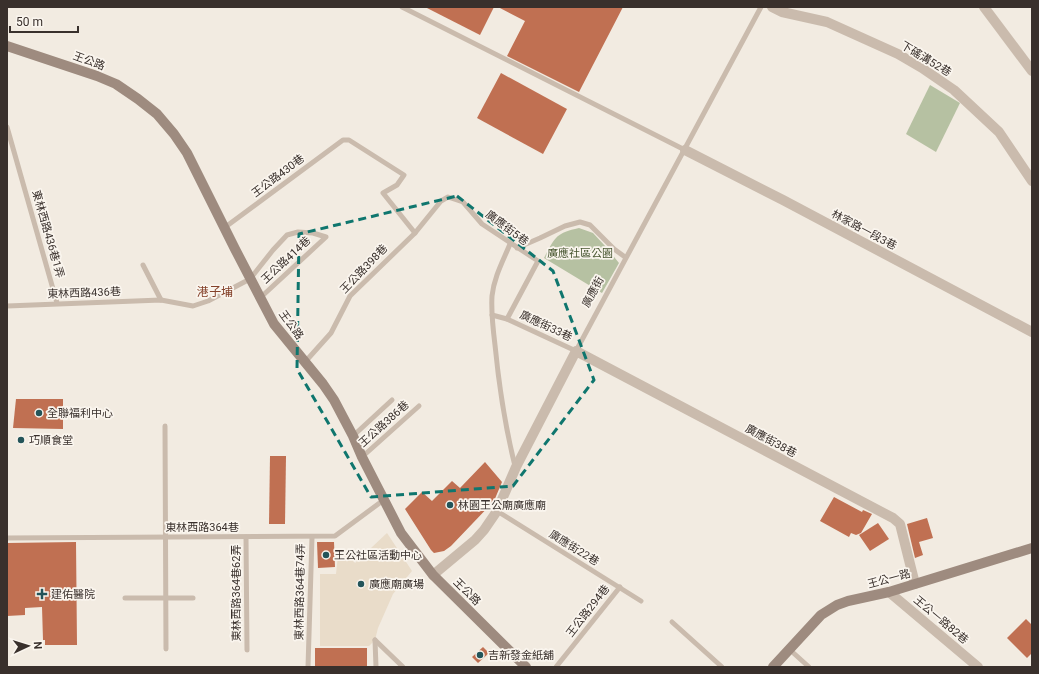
<svg xmlns="http://www.w3.org/2000/svg" width="1039" height="674" font-family="Roboto,'Noto Sans TC',sans-serif">
  <rect width="100%" height="100%" fill="#f2ebe1"/>
  <g fill="#b6c1a2">
    <path d="M930 85 960 103 936 152 906 134Z"/>
    <path d="M579 228 593 233 606 247 619 263 602 293 544 258C555 237 556 233 579 228Z"/>
  </g>
  <path fill="#e9dcc9" d="M387 533 412 571 393 594 378 628 375 640 369 646H320V574H336L338 555 346 551 355 563Z"/>
  <g fill="#c07052">
    <path d="M425 7H494L480 35Z"/>
    <path d="M498 7H623L579 92 507 56 525 21Z"/>
    <path d="M501 73 567 109 543 154 477 118Z"/>
    <path d="M16 399H63V429L13 428Z"/>
    <path d="M270 456H286L285 524H269Z"/>
    <path d="M485 462 502 482 494 501 451 546 444 551 434 553 431 550 405 509 422 492 432 501 452 481 460 488Z"/>
    <path d="M834 497 862 512 863 510 872 514 861 533 856 535 851 533 849 537 820 521Z"/>
    <path d="M927 518 933 538 919 542 923 555 915 558 907 524Z"/>
    <path d="M878 523 889 539 870 551 859 535Z"/>
    <path d="M76 542 77 645H45V640H43L42 607 25 608V615L7 616V543Z"/>
    <path d="M317 542H334L335 567 318 568Z"/>
    <path d="M1026 619 1032 625V653L1027 658 1007 638Z"/>
    <path d="M483 647 489 653 478 663 472 657Z"/>
    <rect x="315" y="648" width="52" height="19"/>
  </g>
  <g fill="none" stroke-linecap="round" stroke-linejoin="round">
    <g stroke="#cabbad" stroke-width="5">
      <path d="M402 7 685 150"/>
      <path d="M7 127 57 303"/>
      <path d="M224 228 343 140H349L404 175 397 185 383 193 415 233"/>
      <path d="M510 244C503 261 494 277 492 296 491 312 493 329 495 345 499 386 505 426 515 466"/>
      <path d="M517 248 540 238 565 226 580 222 590 225 614 249 625 257"/>
      <path d="M143 265 161 300"/>
      <path d="M7 306 161 300 193 306 208 301 250 279 273 250 287 235 298 232 313 233 326 237 260 298"/>
      <path d="M492 315 507 319 576 351 761 7"/>
      <path d="M305 362 331 333 350 296 415 233 441 201 448 197 463 202 482 224 538 261 507 319"/>
      <path d="M165 426 166 649"/>
      <path d="M353 436 392 400"/>
      <path d="M362 457 419 406"/>
      <path d="M497 511 641 601"/>
      <path d="M246 537 247 650"/>
      <path d="M7 538 335 536 385 499"/>
      <path d="M125 598H193"/>
      <path d="M672 622 722 667"/>
      <path d="M375 640 403 667"/>
      <path d="M375 640 376 667"/>
      <path d="M789 649 809 667"/>
      <path d="M308 667 312 537"/>
      <path d="M556 667 620 587"/>
    </g>
    <g stroke="#cabbad" stroke-width="10">
      <path d="M772 7 782 12 827 22 898 54 922 68 954 90 999 132 1032 181"/>
      <path d="M984 7 1032 71"/>
      <path d="M685 150 783 200 1032 332"/>
      <path d="M433 575 475 540 484 530 497 511 516 467 576 351 893 518 900 524 915 584"/>
      <path d="M889 592 978 667"/>
    </g>
    <g stroke="#9e8b7f" stroke-width="10">
      <path d="M7 46 97 76 116 84 138 99 157 114 174 134 187 153 235 249 274 324 323 384 334 400 353 436 362 457 401 533 433 575 526 667"/>
      <path d="M773 667 821 615 837 605 848 601 889 592 1032 548"/>
    </g>
  </g>
  <path fill="none" stroke="#0f766e" stroke-width="3" stroke-dasharray="8 5" stroke-linejoin="round" d="M457 196 553 271 594 380 513 486 371 497 297 369 299 234Z"/>
  <g fill="#235459" stroke="#faf5ee" stroke-width="1.5">
    <circle cx="39" cy="413" r="4"/>
    <circle cx="21" cy="440" r="4"/>
    <circle cx="450" cy="505" r="4"/>
    <circle cx="326" cy="555" r="4"/>
    <circle cx="361" cy="584" r="4"/>
    <path d="M40 588h4v4h4v4h-4v4h-4v-4h-4v-4h4z"/>
    <circle cx="480" cy="655" r="4"/>
  </g>
  <g text-anchor="middle" dominant-baseline="central" stroke-width="3.5" stroke-linejoin="round" paint-order="stroke">
    <g font-size="11" fill="#39302c" stroke="#faf5ee">
      <text transform="translate(926 59) rotate(31)">下磘溝52巷</text>
      <text transform="translate(89 61) rotate(20)">王公路</text>
      <text transform="translate(278 176) rotate(-37)">王公路430巷</text>
      <text transform="translate(507 228) rotate(37)">廣應街5巷</text>
      <text transform="translate(864 230) rotate(28)">林家路一段3巷</text>
      <text transform="translate(48 234) rotate(74)">東林西路436巷1弄</text>
      <text transform="translate(286 260) rotate(-43)">王公路414巷</text>
      <text transform="translate(364 269) rotate(-46)">王公路398巷</text>
      <text transform="translate(593 292) rotate(-62)">廣應街</text>
      <text transform="translate(84 293) rotate(-2)">東林西路436巷</text>
      <text transform="translate(291 325) rotate(54)">王公路</text>
      <text transform="translate(546 326) rotate(25)">廣應街33巷</text>
      <text transform="translate(384 424) rotate(-42)">王公路386巷</text>
      <text transform="translate(771 441) rotate(28)">廣應街38巷</text>
      <text x="202" y="527">東林西路364巷</text>
      <text transform="translate(574 548) rotate(32)">廣應街22巷</text>
      <text transform="translate(889 579) rotate(-15)">王公一路</text>
      <text transform="translate(300 592) rotate(-89)">東林西路364巷74弄</text>
      <text transform="translate(467 592) rotate(45)">王公路</text>
      <text transform="translate(236 593) rotate(-90)">東林西路364巷62弄</text>
      <text transform="translate(588 611) rotate(-52)">王公路294巷</text>
      <text transform="translate(941 620) rotate(40)">王公一路82巷</text>
    </g>
    <g font-size="11" fill="#475630" stroke="#faf5ee">
      <text x="580" y="253">廣應社區公園</text>
    </g>
    <g font-size="11" fill="#39302c" stroke="#faf5ee" text-anchor="start">
      <text x="47" y="413">全聯福利中心</text>
      <text x="29" y="440">巧順食堂</text>
      <text x="458" y="505">林園王公廟廣應廟</text>
      <text x="334" y="555">王公社區活動中心</text>
      <text x="369" y="584">廣應廟廣場</text>
      <text x="51" y="594">建佑醫院</text>
      <text x="488" y="655">吉新發金紙舖</text>
    </g>
    <g font-size="12" fill="#844129" stroke="#faf5ee">
      <text x="215" y="292">港子埔</text>
    </g>
  </g>
  <rect width="1039" height="674" fill="none" stroke="#39302c" stroke-width="16"/>
  <g transform="translate(28 646) rotate(86)" stroke="#faf5ee" stroke-width="3" paint-order="stroke">
  <path d="M0-3L7 15L0 10L-7 15Z" fill="#39302c"/>
  <text y="-6" font-size="11" font-weight="bold" text-anchor="middle" fill="#39302c">N</text>
  </g>
  <path d="M10 26v6h68v-6" fill="none" stroke="#39302c" stroke-width="2"/>
  <text x="16" y="26" font-size="12" fill="#39302c" stroke="#faf5ee" stroke-width="3" paint-order="stroke">50 m</text>
</svg>
